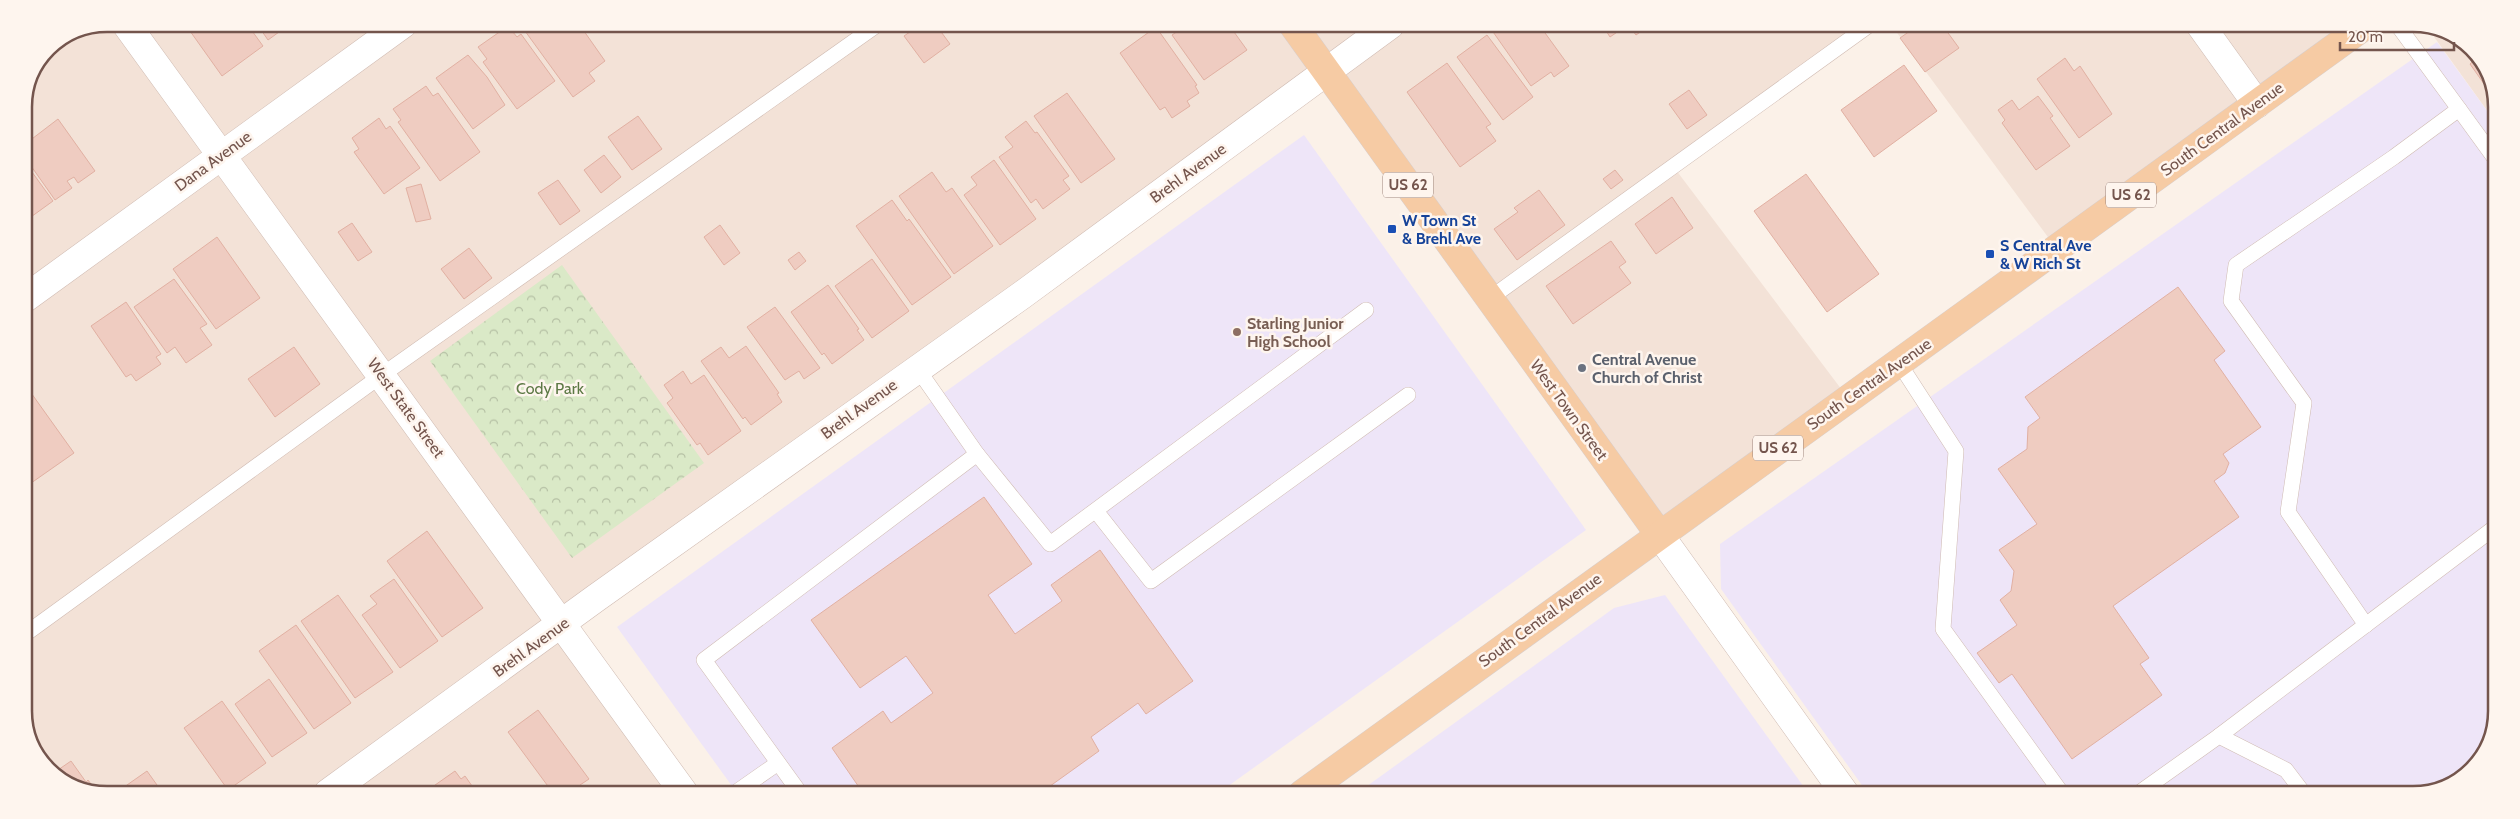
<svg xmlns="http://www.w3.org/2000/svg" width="2520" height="819" font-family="Cabin,sans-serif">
  <defs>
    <pattern id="forest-crowns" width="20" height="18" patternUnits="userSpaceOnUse" patternTransform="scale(1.25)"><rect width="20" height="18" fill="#dae9c7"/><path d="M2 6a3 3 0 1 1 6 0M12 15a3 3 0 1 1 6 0" fill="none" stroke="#b5c0a4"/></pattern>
  </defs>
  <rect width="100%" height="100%" fill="#fbf1e8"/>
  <g fill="#f3e2d7">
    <path d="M108 24 1868 26 1673 166 1848 398 1659 534 1326 71 562 625 684 793 86 792 41 763 24 717V108L30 75 49 48 76 30Z"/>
    <path d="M1892 26 2363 27 2056 248Z"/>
    <path d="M2427 27H2434L2476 53 2496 102V123Z"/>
  </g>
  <g fill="#eee5f8">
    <path d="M2437 42 2496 123 2493 733 2464 778 2412 795H1869L1721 589 1720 544Z"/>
    <path d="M1304 135 1586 530 1217 794 737 793 617 627Z"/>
    <path d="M1665 595 1809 794H1356L1614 608Z"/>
  </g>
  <path fill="url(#forest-crowns)" d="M562 265 704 463 572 558 430 361Z"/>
  <g fill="#efccc1" stroke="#e1b0a2">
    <path d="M185 24H247L263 46 222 76Z"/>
    <path d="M257 24H290L268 40Z"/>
    <path d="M523 24H579L605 61 589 73 595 81 573 97 525 31 527 30Z"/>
    <path d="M920 25H936L950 44 924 63 904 36Z"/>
    <path d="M1187 25H1229L1247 50 1204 80 1172 35Z"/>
    <path d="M508 26 517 37 521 34 555 81 517 109 483 62 487 59 478 47Z"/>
    <path d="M1496 26H1540L1569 66 1554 77 1551 72 1531 86 1491 29Z"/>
    <path d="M1603 26H1626L1610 37Z"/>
    <path d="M1629 26H1649L1636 35Z"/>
    <path d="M1917 26H1943L1959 48 1925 72 1900 38Z"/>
    <path d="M1156 27 1197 85 1195 86 1199 93 1187 101 1190 106 1172 118 1165 107 1160 110 1120 53Z"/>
    <path d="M1487 35 1533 97 1503 120 1457 57Z"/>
    <path d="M2471 50 2476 53 2494 98 2470 64 2472 62 2466 54Z"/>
    <path d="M468 55 487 77 505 105 473 129 436 78Z"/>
    <path d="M2065 58 2074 71 2080 66 2112 114 2079 138 2037 79Z"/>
    <path d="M1447 63 1491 124 1486 127 1496 141 1460 167 1407 92Z"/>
    <path d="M1904 65 1937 111 1874 157 1841 110Z"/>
    <path d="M426 86 433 96 438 93 480 152 440 181 398 122 401 120 393 109Z"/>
    <path d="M1689 90 1707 115 1687 129 1669 104Z"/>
    <path d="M1067 93 1115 159 1081 183 1034 116Z"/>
    <path d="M2038 96 2053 116 2050 118 2070 146 2036 170 2002 123 2005 120 1998 110 2012 100 2019 110Z"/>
    <path d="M638 116 662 149 632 170 608 137Z"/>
    <path d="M379 118 386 129 390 126 420 168 384 194 354 152 359 149 352 138Z"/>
    <path d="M58 119 95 171 78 183 74 177 67 181 72 188 55 200 24 156V145Z"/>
    <path d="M1026 121 1035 133 1037 132 1069 176 1063 180 1070 189 1043 209 1036 199 1031 203 999 157 1013 147 1005 137Z"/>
    <path d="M604 155 621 177 601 193 584 170Z"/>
    <path d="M994 160 1036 219 1000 245 964 195 977 185 971 177Z"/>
    <path d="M24 161 53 201 24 222Z"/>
    <path d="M1615 170 1623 180 1611 189 1603 179Z"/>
    <path d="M932 172 946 192 952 188 993 246 954 274 899 196Z"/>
    <path d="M1806 174 1879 274 1827 312 1754 211Z"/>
    <path d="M558 180 580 211 560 225 538 193Z"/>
    <path d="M421 184 431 219 416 222 406 188Z"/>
    <path d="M1539 190 1565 225 1517 260 1494 229 1518 212 1514 208Z"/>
    <path d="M1672 197 1693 228 1656 254 1635 224Z"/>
    <path d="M892 200 907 221 909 219 951 277 912 305 856 226Z"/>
    <path d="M352 223 372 252 358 261 338 232Z"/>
    <path d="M720 225 740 253 724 265 704 237Z"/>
    <path d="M217 237 260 298 216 329 173 269Z"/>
    <path d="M1611 241 1626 262 1619 267 1631 283 1573 324 1546 286Z"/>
    <path d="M469 248 492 278 464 299 441 269Z"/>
    <path d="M799 252 806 261 795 270 788 260Z"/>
    <path d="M872 259 909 311 872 338 835 286Z"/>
    <path d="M174 279 207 324 200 328 212 345 186 363 175 347 167 353 134 307Z"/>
    <path d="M828 285 859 329 857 330 864 340 832 364 824 353 822 355 791 312Z"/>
    <path d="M2178 287 2225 351 2214 360 2261 427 2223 454 2229 463 2225 473 2214 481 2239 517 2113 606 2149 658 2140 664 2162 695 2072 759 2012 674 1999 683 1977 653 2017 625 2000 600 2011 591 2014 571 1999 550 2037 524 1998 469 2027 449 2028 427 2040 418 2025 397Z"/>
    <path d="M126 302 161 354 156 357 161 364 136 381 131 374 126 377 91 326Z"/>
    <path d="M775 307 820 368 804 379 799 371 785 380 747 327Z"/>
    <path d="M746 346 779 393 777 394 782 402 751 425 745 417 743 419 701 361 721 347 729 358Z"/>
    <path d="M294 347 320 384 275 417 248 379Z"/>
    <path d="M683 371 691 384 704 375 741 431 708 455 700 443 697 445 667 403 673 398 664 385Z"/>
    <path d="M24 383 74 453 24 488Z"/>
    <path d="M984 497 1032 564 988 595 1015 634 1062 601 1051 585 1100 550 1193 681 1146 714 1138 703 1091 737 1099 751 1039 794 863 793 832 748 883 711 891 723 933 693 906 656 860 688 811 620Z"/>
    <path d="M427 531 483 608 442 637 387 561Z"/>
    <path d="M394 579 438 641 400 668 362 615 377 604 370 596Z"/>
    <path d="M338 595 393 672 355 698 301 621Z"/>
    <path d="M296 625 351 703 314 729 259 651Z"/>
    <path d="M269 679 307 733 272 757 235 704Z"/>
    <path d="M24 699 33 711 24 717Z"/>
    <path d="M222 701 266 763 228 790 184 728Z"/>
    <path d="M538 710 589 779 580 785 586 793H553L508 732Z"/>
    <path d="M71 761 86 782 88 780 97 792H86L55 772Z"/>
    <path d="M147 771 162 792H117Z"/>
    <path d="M455 771 461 779 465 776 477 793H430L428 790Z"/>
  </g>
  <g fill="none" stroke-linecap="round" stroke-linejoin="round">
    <g stroke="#cfbab1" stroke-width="16">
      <g id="service">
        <path d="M2459 109 2496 160"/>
        <path d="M1489 299 1868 26"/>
        <path d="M1899 363 1956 451 1943 629 2063 795"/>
        <path d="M977 454 1050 544 1366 310"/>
        <path d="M1096 511 1151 581 1408 395"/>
        <path d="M2366 625 2288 512 2304 403 2231 301 2236 265 2394 157 2459 109 2399 27"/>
        <path d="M24 635 382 375 877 25"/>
        <path d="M2219 736 2494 528"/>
        <path d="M735 793 778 763"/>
        <path d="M800 793 704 660 977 454 917 368"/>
        <path d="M2136 795 2219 736 2286 770 2305 795"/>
      </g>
    </g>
    <g stroke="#cfbab1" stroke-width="29">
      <g id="minor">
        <path d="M126 24 684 793"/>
        <path d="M2201 26 2257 104"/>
        <path d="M24 299 403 24"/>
        <path d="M1659 534 1846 795"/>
        <path d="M328 793 596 598 1022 295 1390 25"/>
      </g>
    </g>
    <g stroke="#d8cfcd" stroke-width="29">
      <g id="primary">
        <path d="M1293 25 1659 534"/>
        <path d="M1302 794 2363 27"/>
      </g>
    </g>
    <use href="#service" stroke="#fff" stroke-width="15"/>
    <use href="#minor" stroke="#fff" stroke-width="28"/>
    <use href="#primary" stroke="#f6cba4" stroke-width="28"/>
  </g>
  <g fill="#1a4fb4" stroke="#fef5ee" stroke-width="2">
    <rect x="1387" y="224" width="10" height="10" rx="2.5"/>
    <rect x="1985" y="249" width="10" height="10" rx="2.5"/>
  </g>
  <circle fill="#8d6e63" stroke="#fef5ee" stroke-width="2" cx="1237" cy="332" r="5"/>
  <circle fill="#6b7280" stroke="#fef5ee" stroke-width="2" cx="1582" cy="368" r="5"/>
  <g text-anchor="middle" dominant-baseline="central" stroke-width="5" stroke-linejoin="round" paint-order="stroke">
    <g fill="#fef5ee" stroke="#9d857d" stroke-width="1">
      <rect x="1383" y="172.5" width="50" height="25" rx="4"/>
      <rect x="2106" y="182.5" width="50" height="25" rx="4"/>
      <rect x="1753" y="435.5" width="50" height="25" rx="4"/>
    </g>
    <g font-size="15" font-weight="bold" fill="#74554d">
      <text x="1408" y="185">US 62</text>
      <text x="2131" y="195">US 62</text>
      <text x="1778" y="448">US 62</text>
    </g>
    <g font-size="16" fill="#74554d" stroke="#fef5ee">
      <text transform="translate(2222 129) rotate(-36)">South Central Avenue</text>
      <text transform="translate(213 161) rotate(-36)">Dana Avenue</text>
      <text transform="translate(1188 173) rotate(-36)">Brehl Avenue</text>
      <text transform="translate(1869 384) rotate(-35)">South Central Avenue</text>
      <text transform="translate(406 408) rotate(54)">West State Street</text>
      <text transform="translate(859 409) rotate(-36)">Brehl Avenue</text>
      <text transform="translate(1569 410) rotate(54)">West Town Street</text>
      <text transform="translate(1540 620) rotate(-36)">South Central Avenue</text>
      <text transform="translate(531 647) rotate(-36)">Brehl Avenue</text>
    </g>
    <g font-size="16" font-weight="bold" fill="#164399" stroke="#fef5ee" text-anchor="start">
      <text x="1402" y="220">W Town St<tspan x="1402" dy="18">&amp; Brehl Ave</tspan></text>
      <text x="2000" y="245">S Central Ave<tspan x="2000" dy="18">&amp; W Rich St</tspan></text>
    </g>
    <g font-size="16" font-weight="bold" fill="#785e54" stroke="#fef5ee" text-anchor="start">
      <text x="1247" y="323">Starling Junior<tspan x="1247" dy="18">High School</tspan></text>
    </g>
    <g font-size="16" font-weight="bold" fill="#5b616d" stroke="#fef5ee" text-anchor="start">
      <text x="1592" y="359">Central Avenue<tspan x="1592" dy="18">Church of Christ</tspan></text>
    </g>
    <g font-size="16" fill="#5d7945" stroke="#fef5ee">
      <text x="550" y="388">Cody Park</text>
    </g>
  </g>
  <path d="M0 0H2520V819H0ZM107 32H2413A75 75 0 0 1 2488 107V711A75 75 0 0 1 2413 786H107A75 75 0 0 1 32 711V107A75 75 0 0 1 107 32Z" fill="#fef5ee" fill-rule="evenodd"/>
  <path fill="none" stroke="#74554d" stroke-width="2.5" d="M107 32H2413A75 75 0 0 1 2488 107V711A75 75 0 0 1 2413 786H107A75 75 0 0 1 32 711V107A75 75 0 0 1 107 32Z"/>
  <path d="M2340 42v8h114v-8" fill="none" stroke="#74554d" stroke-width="2.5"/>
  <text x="2348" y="42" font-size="15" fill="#74554d" stroke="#fef5ee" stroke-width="4" paint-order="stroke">20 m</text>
</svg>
